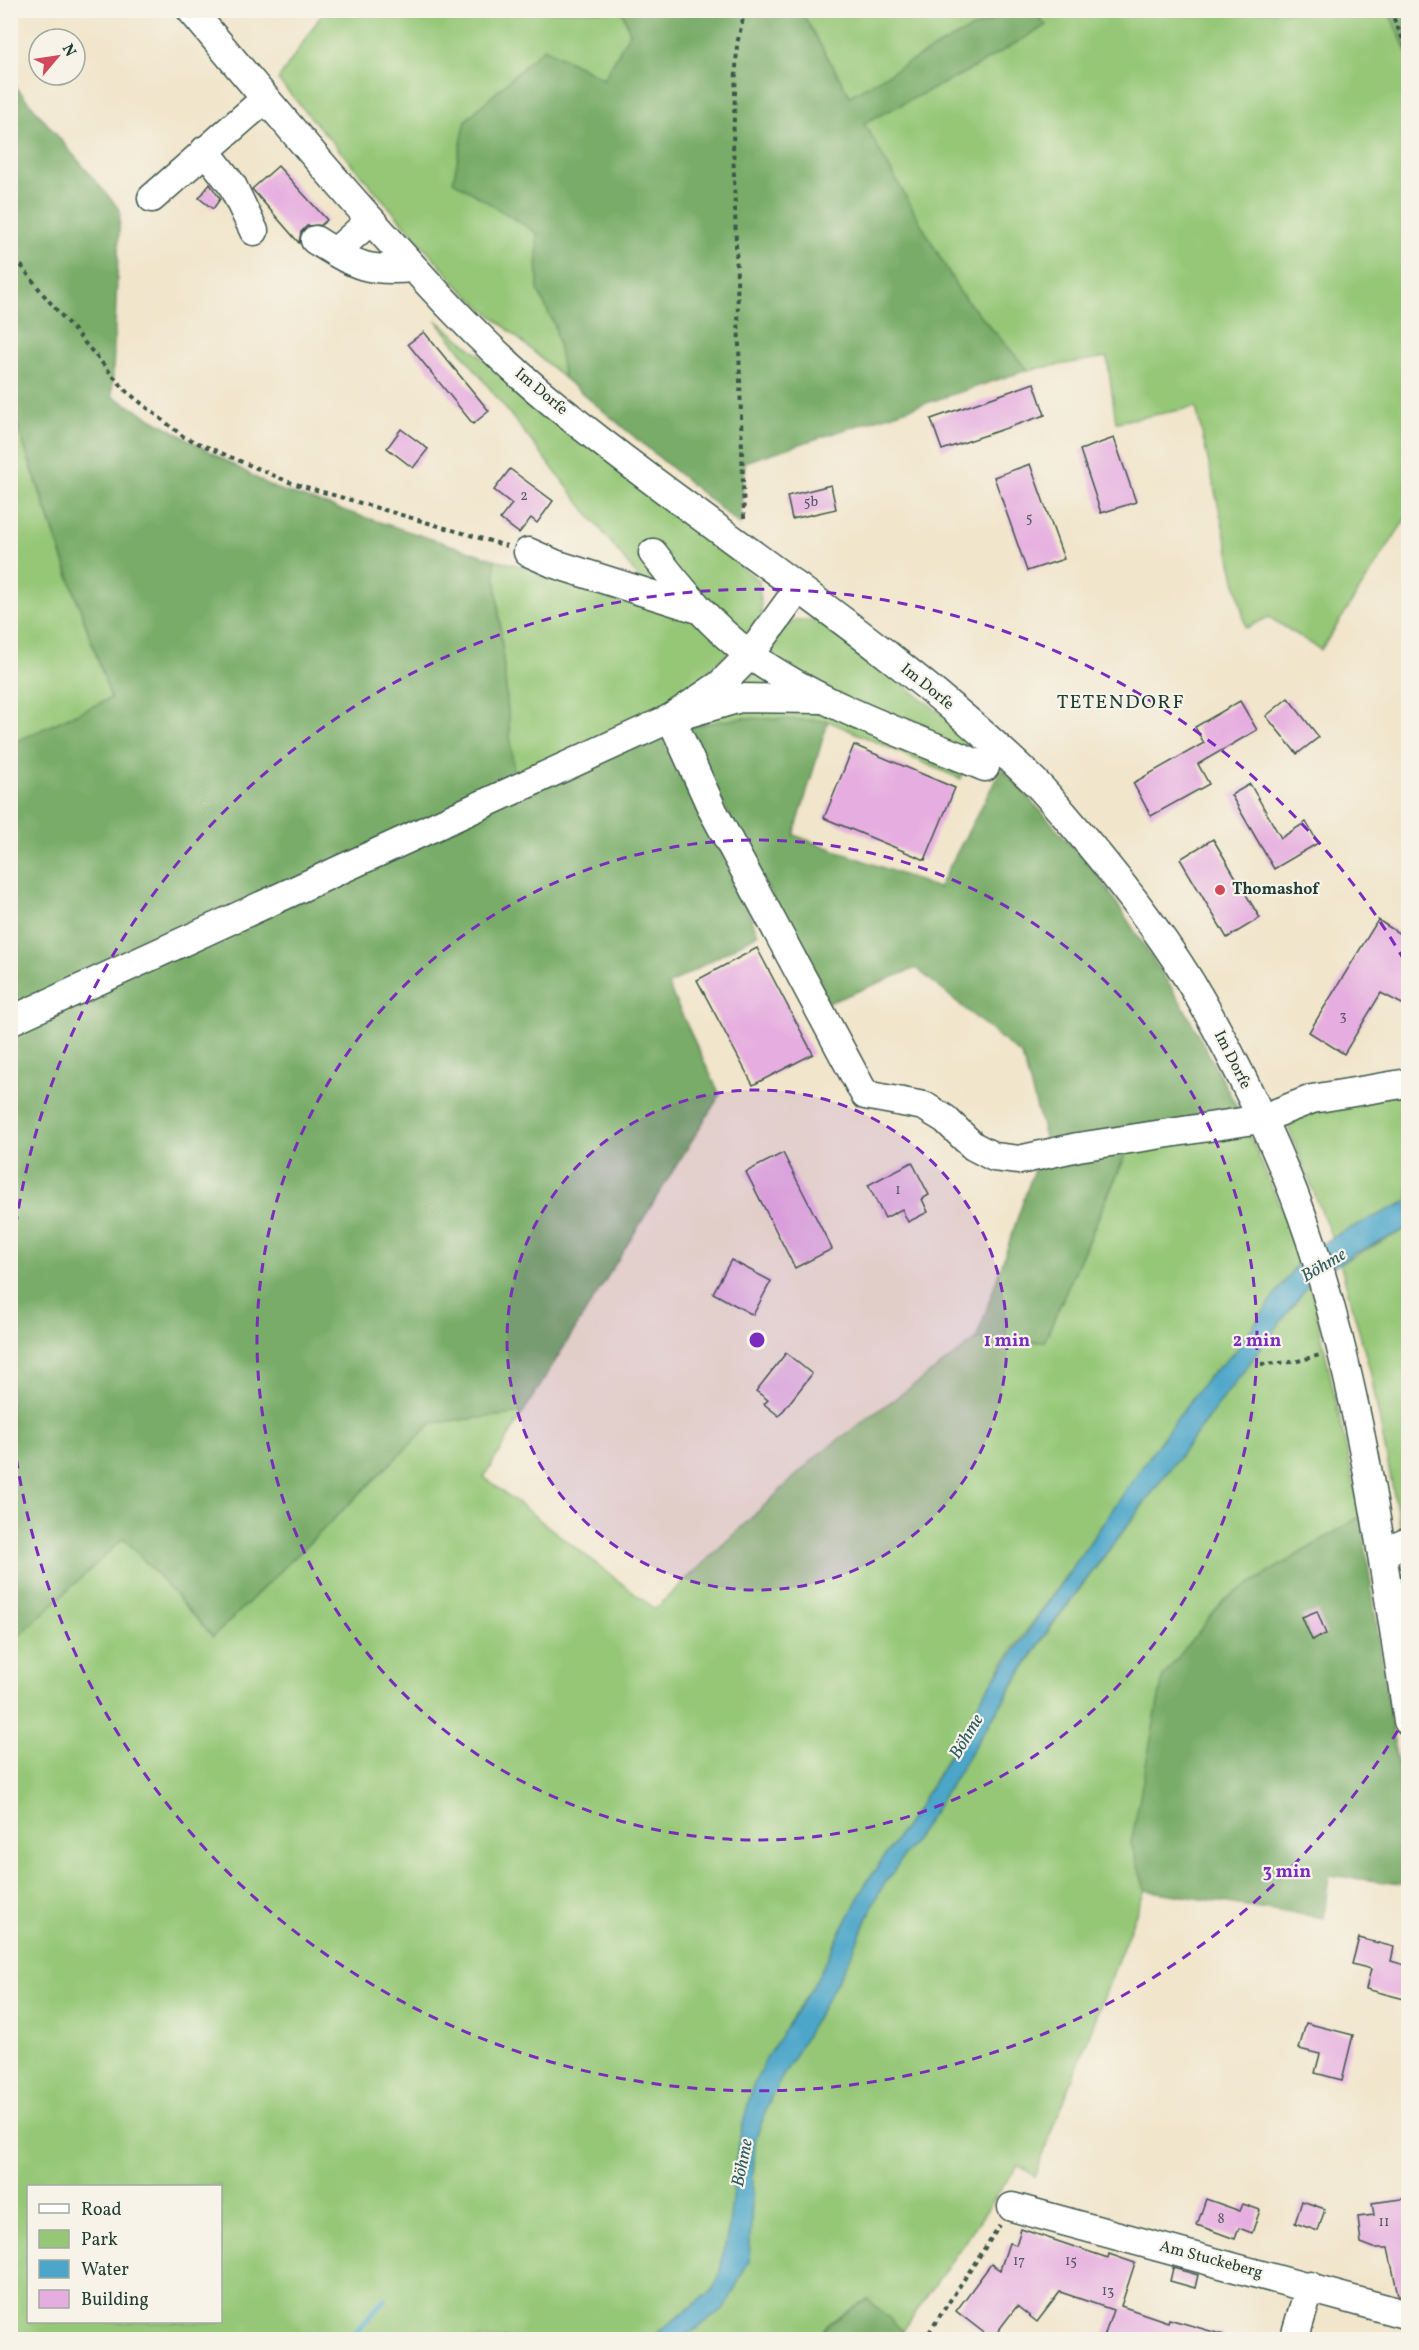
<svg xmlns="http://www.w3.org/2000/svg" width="1419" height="2350" font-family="Vollkorn,serif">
  <rect width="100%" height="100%" fill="#f7f3e8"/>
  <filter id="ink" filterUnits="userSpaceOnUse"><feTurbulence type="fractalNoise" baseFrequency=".0167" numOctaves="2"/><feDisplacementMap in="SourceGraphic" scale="12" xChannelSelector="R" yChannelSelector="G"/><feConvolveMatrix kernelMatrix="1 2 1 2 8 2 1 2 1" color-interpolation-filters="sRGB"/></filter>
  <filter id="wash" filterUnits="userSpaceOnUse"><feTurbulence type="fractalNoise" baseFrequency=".008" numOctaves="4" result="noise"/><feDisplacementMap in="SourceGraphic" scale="24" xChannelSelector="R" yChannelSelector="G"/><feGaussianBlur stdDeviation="1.35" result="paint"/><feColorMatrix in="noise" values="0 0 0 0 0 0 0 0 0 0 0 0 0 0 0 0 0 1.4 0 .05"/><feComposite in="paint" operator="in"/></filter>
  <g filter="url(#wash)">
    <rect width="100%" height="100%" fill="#f1e5cb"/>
    <g fill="#95c777" stroke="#5a8256" stroke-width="1.5" fill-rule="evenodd">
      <path d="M324 11H622L630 32 604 80 537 233 538 291 555 326 564 378 460 288 278 80Z"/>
      <path d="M801 11H1014L959 35 850 96Z"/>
      <path d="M1028 11H1388L1408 53V515L1321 650 1269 617 1246 628 1196 407 1116 422 1107 357 1028 370 961 294 863 123 968 71 1046 24Z"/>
      <path d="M436 320 759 581 762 620 699 681 662 707 514 778 494 559 660 605Z"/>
      <path d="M10 406 111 698 11 744H10Z"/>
      <path d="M795 620H818L968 734 961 779 828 721 742 718 683 728 748 680 781 629Z"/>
      <path d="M1408 1092V1201L1332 1238 1286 1122 1347 1100Z"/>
      <path d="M1241 1115 1302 1257 1235 1352 1208 1377 1002 1665 919 1806 865 1885 812 1988 793 2017 738 2144 729 2227 719 2276 712 2291 648 2339 11 2340V1643L124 1538 213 1637 432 1423 523 1413 484 1477 655 1609 820 1453 976 1340 1044 1342 1134 1137ZM28 2186H220V2322H28Z"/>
      <path d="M1408 1228V1528L1401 1532 1370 1370 1340 1263Z"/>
      <path d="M1310 1283 1361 1516 1224 1600 1131 1843 1145 1890 1035 2176 1018 2165 902 2332 868 2299 826 2326 819 2339 682 2340 725 2308 749 2260 755 2140 771 2097 849 1960 879 1892 925 1825 1046 1634Z"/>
    </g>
    <g fill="#78ac68" stroke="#4c744e" stroke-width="1.5">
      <path d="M622 11H801L850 96C877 81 1006 2 1028 11 1035 13 1042 21 1047 25L968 71 864 123 961 294 1028 370 745 462 740 525 564 378 555 326 538 291 537 233 453 181 466 120 544 48 604 79 630 32Z"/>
      <path d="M1388 11H1408V53Z"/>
      <path d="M11 81 120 210 112 396 274 488 494 559 514 778 668 728 758 934 668 985 720 1095 523 1413 432 1423 213 1637 124 1538 11 1643 10 744 111 698 11 406Z"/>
      <path d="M742 718 828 721 794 835 938 888 1002 768 1099 876 1183 1006 1241 1115 1133 1137 1044 1342 976 1340 1045 1137 1022 1056 916 968 828 1003 683 728Z"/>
      <path d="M1361 1516 1408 1838V1885L1329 1875 1324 1918 1145 1890 1131 1843 1163 1676 1224 1600Z"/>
      <path d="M868 2299 912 2339H819L826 2326Z"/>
    </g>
    <path fill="#4ca6c9" stroke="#36727e" stroke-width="1.5" d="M1408 1201V1228L1353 1254 1310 1283 1045 1634 925 1825 879 1892 849 1960 771 2097 755 2140 749 2260 725 2308 682 2339 648 2340 712 2291 719 2276 729 2227 738 2144 752 2088 768 2055 812 1988 865 1885 919 1806 968 1725 981 1698 1023 1639 1158 1444 1208 1377 1235 1352 1302 1257 1340 1233Z"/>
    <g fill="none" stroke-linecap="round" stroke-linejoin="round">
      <path stroke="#4ca6c9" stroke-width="6" d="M349 2340 385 2299"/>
    </g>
    <g id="blocks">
      <g fill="#e6aee0">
        <path d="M278 166 327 220 321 225 307 226 301 232 299 243 252 189Z"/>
        <path d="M210 184 220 199 213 209 199 198Z"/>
        <path d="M424 332 489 411 473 424 408 344Z"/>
        <path d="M1034 383 1045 415 942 450 931 419Z"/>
        <path d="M401 429 428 449 413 468 387 448Z"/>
        <path d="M1114 438 1136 502 1101 513 1080 450Z"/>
        <path d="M1030 464 1064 559 1027 571 994 477Z"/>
        <path d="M510 469 553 501 537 523 531 518 519 533 500 519 512 504 494 490Z"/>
        <path d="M831 485 836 509 792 519 787 496Z"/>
        <path d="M1288 698 1319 737 1297 754 1266 716Z"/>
        <path d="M1240 701 1257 730 1198 764 1209 784 1151 816 1133 783 1204 743 1195 727Z"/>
        <path d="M854 745 955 788 925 860 824 818Z"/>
        <path d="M1250 784 1281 838 1306 822 1318 843 1274 869 1231 795Z"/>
        <path d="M1213 839 1260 918 1227 938 1180 859Z"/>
        <path d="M1378 920 1408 939V1007L1381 993 1344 1054 1309 1032Z"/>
        <path d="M757 948 813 1054 753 1085 697 980Z"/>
        <path d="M783 1153 832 1249 795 1268 746 1172Z"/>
        <path d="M912 1162 929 1195 922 1199 928 1212 908 1222 902 1209 885 1218 868 1185Z"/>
        <path d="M731 1260 771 1281 753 1315 713 1293Z"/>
        <path d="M786 1353 812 1374 779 1416 764 1404 768 1400 756 1391Z"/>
        <path d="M1317 1611 1326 1634 1312 1640 1302 1617Z"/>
        <path d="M1359 1938 1394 1947 1391 1961 1408 1966V2000L1366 1989 1371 1969 1352 1964Z"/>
        <path d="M1306 2023 1353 2035 1342 2080 1315 2073 1320 2054 1299 2049Z"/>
        <path d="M1408 2198V2298L1398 2295 1388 2248H1374L1361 2243 1358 2217 1374 2215 1372 2203Z"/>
        <path d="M1206 2199 1240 2211 1243 2204 1260 2210 1252 2233 1239 2228 1235 2239 1197 2225Z"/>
        <path d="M1302 2201 1325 2209 1318 2231 1295 2223Z"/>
        <path d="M1021 2229 1108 2258 1109 2254 1135 2263 1121 2306 1168 2322 1169 2319 1224 2335 1223 2340H1103L1113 2310 1060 2292 1037 2322 1017 2306 992 2339 956 2311 991 2264 1000 2270 1009 2243 1016 2245Z"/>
        <path d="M1173 2268 1198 2275 1195 2288 1170 2281Z"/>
      </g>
    </g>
  </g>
  <g filter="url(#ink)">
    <use href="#blocks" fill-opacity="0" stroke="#3e564b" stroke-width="1.5"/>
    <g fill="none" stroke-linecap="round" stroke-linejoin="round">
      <g stroke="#3e564b" stroke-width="31">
        <g id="minor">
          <path d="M191 10C250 80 308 150 369 218 428 284 485 348 554 404 712 533 889 640 1036 783 1051 798 1065 816 1079 832 1123 884 1167 941 1201 1000 1243 1076 1283 1156 1310 1239 1361 1395 1383 1559 1408 1721"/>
          <path d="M205 150 232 185 254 231"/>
          <path d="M152 198 265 99"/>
          <path d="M315 240C356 265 364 272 413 268"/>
          <path d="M335 252 371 220"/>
          <path d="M528 552 555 564 698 609"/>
          <path d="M653 553C682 590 712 627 750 655 821 706 905 734 985 767"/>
          <path d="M821 699 740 698 671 718 713 811 865 1095 924 1106 945 1119 973 1146 994 1157 1019 1160 1078 1147 1261 1119 1312 1099 1408 1083"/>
          <path d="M10 1021 671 718 721 684 750 655 799 588"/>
          <path d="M1382 1553 1408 1542"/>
          <path d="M1012 2207 1408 2315"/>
          <path d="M1294 2340 1310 2286"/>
        </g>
      </g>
      <g stroke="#3e564b" stroke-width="4" stroke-dasharray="4.5 4.5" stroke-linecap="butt">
        <path d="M1390 10 1408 51"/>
        <path d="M10 251 43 294 126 391 184 437 289 482 507 546"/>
        <path d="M744 518 733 142 737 44 745 10"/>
        <path d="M1261 1364 1294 1362 1320 1355"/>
        <path d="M924 2340 1000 2225"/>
      </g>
      <use href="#minor" stroke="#fff" stroke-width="28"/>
    </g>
  </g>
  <circle cx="757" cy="1340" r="250" fill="#7b2cbf" fill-opacity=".12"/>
  <g fill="none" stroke="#7b2cbf" stroke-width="3" stroke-dasharray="10 8">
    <circle cx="757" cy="1340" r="250"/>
    <circle cx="757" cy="1340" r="500"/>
    <path d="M1407 1715A750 750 0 0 1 11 1418M11 1262A750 750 0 0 1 1407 965"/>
  </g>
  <circle fill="#d1495b" stroke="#f7f3e8" stroke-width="2" cx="1220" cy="890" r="6"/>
  <g text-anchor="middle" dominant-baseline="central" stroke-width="4.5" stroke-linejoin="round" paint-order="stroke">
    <g font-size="14" fill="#51595f">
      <text x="524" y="496">2</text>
      <text x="811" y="502">5b</text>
      <text x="1029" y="518">5</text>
      <text x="1343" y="1016">3</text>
      <text x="898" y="1190">1</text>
      <text x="1221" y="2219">8</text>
      <text x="1384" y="2222">11</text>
      <text x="1019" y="2261">17</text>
      <text x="1071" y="2261">15</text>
      <text x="1108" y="2291">13</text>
    </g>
    <g font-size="16" fill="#1f3d34" stroke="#f7f3e8">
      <text transform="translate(541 392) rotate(40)">Im Dorfe</text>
      <text transform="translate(927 687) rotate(39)">Im Dorfe</text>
      <text transform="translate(1232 1060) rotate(63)">Im Dorfe</text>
      <text transform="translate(1211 2260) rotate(15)">Am Stuckeberg</text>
    </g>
    <g font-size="16" font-weight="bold" fill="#1f3d34" stroke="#f7f3e8" text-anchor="start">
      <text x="1232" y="890">Thomashof</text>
    </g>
    <g font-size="18" font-style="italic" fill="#2c5c61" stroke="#f7f3e8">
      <text transform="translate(1324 1266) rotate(-31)">Böhme</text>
      <text transform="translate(967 1737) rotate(-59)">Böhme</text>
      <text transform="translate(743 2163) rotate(-79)">Böhme</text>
    </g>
    <g font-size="20" letter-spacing="1.5" fill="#1f3d34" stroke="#f7f3e8">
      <text x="1121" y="703">TETENDORF</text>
    </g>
  </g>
  <circle cx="757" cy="1340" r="9" fill="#7b2cbf" stroke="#f7f3e8" stroke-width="3"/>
  <g font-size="18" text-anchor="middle" font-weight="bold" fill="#7b2cbf" stroke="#f7f3e8" stroke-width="4.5" stroke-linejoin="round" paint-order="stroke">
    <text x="1007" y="1346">1 min</text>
    <text x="1257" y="1346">2 min</text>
    <text x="1287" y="1877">3 min</text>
  </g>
  <rect width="1419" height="2350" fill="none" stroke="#f7f3e8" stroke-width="36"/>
  <rect x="27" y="2185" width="195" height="138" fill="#f7f3e8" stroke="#a1aaa0" stroke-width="1.5"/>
  <rect x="39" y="2204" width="30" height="9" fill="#ffffff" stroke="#a1aaa0" stroke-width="1.5"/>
  <text x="81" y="2215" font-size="18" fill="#1f3d34">Road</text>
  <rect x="39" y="2230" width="30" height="18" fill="#95c777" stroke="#a1aaa0" stroke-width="1.5"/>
  <text x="81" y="2245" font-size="18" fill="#1f3d34">Park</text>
  <rect x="39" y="2260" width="30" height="18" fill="#4ca6c9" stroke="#a1aaa0" stroke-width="1.5"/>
  <text x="81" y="2275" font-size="18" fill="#1f3d34">Water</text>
  <rect x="39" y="2290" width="30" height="18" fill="#e6aee0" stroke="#a1aaa0" stroke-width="1.5"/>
  <text x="81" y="2305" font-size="18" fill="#1f3d34">Building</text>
  <g transform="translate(57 57) rotate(61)"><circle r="28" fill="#f7f3e8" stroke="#a1aaa0" stroke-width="1.5"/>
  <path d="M0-4.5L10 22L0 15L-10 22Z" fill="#d1495b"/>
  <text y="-9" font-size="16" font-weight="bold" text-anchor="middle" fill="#1f3d34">N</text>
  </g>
</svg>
